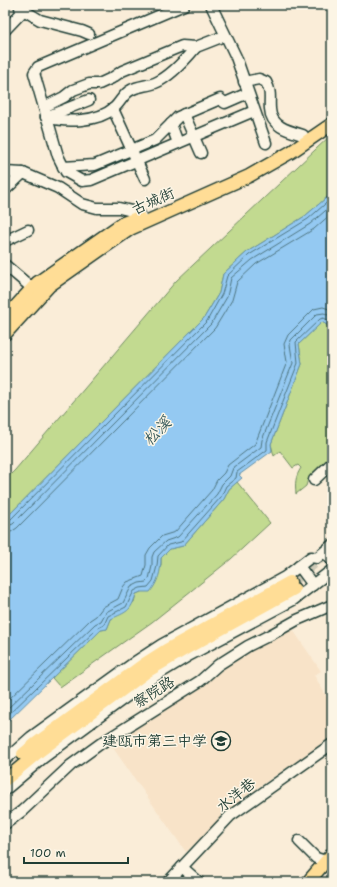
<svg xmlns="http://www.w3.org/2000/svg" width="337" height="887" font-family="'Shantell Sans','LXGW WenKai TC',sans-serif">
  <rect width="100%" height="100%" fill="#faedd8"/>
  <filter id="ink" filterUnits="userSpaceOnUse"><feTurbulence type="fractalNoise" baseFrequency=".025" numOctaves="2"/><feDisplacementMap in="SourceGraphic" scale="8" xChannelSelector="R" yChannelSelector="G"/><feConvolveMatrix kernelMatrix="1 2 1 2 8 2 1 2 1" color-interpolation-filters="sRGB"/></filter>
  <g filter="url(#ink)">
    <path fill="#f8e3c8" d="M291 627 321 671 314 675 331 704 332 703V737L244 797 186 852 111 745 222 667Z"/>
    <g fill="#c2da90" stroke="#708c62">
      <path d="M332 134V193L305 216 247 252 223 274 219 293 204 318 5 519V480L15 470 176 281Z"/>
      <path d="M322 322 332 328V456C323 464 308 473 306 486L296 494C295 484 295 477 301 468L298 465 293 468 280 451 274 456 271 444 302 364 299 344Z"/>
      <path d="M237 482 270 523 231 559 152 622 60 687 52 678 101 630 107 629 111 619 134 602 136 594 141 592 161 566V558L170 549 183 546 224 499 229 489Z"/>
    </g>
    <path fill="#94c9f2" stroke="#6591a6" d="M332 193V328L322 322 299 344 302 364 271 444 272 451 239 475 242 478 229 489 224 499 183 546 170 549 161 558C161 572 158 582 150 592H141L136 594C131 612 126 612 111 619L107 629 101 630 5 724V519L204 318 219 293 223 274 247 252 305 216Z"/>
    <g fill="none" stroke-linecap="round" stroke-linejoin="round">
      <g stroke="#4e7580" stroke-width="1">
        <path d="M5 522 10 520 207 321 222 294 227 276 249 255 308 219 332 198"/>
        <path d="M5 527 13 524 211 324 227 297 231 278 252 260 310 224 332 205"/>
        <path d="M5 533 11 532 17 528 215 328 232 300 237 282 256 264 314 229 332 213"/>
        <path d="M5 703 90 620 96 616 103 607 118 599 123 587 127 582 143 576 146 565V555L150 548 162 536 175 532 212 490 217 480 224 473 228 465 255 444 287 362 284 344 288 335 314 309 323 307 332 310"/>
        <path d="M5 711 95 624 101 621 106 612 123 603 131 587 139 583 146 582 149 579 152 566V557L154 552 166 541 178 537 217 494 222 484 230 476 233 468 261 447 262 440 293 363 290 345 291 340 317 314 324 313 332 317"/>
        <path d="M5 718 98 628 104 625 108 616 126 607 134 591 140 588 148 587 153 581 157 566 158 556 168 545 181 542 221 497 226 486 236 478 237 472 267 450V442L298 363 296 342 320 319 324 318 332 323"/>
      </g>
      <path stroke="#cecab7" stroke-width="12" stroke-dasharray="12 6" stroke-linecap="butt" d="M290 582 326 553"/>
      <g stroke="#1f3d34" stroke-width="13">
        <g id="minor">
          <path d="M184 5 38 67 34 73 58 156 66 172 82 181 91 180 254 111"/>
          <path d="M211 5 236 57 266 143"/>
          <path d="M20 8 40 20 82 31 89 34"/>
          <path d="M5 30 27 7"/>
          <path d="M244 82 259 79 266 82C272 94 269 97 270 109 271 127 289 131 303 135"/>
          <path d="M44 107 64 97 73 90 89 84H99L112 78 122 71 182 46 196 47 219 38"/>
          <path d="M113 109 145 179"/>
          <path d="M184 114 201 153"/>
          <path d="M46 117C66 123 98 122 114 108 120 103 124 93 131 90 138 86 147 86 155 83 170 77 186 59 196 47"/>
          <path d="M46 117 89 100"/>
          <path d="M171 124 178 143"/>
          <path d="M63 167 95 165 155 140 178 117 220 99 225 103 248 93"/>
          <path d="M5 172 23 173 58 188 82 204 97 208H119L136 212 141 216"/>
          <path d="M5 190 23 173"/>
          <path d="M5 241 28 230"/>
          <path d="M5 265 32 288"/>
          <path d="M314 480 332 463"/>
          <path d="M325 552 332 561"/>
          <path d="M299 566 313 585"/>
          <path d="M5 760 31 737 135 662 161 645 285 577 311 557 317 558 332 545"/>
          <path d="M5 790 43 758 152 678 190 655 293 600 332 570"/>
          <path d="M5 824 22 811 71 765 100 744 200 681 218 665 248 646 272 634 297 620 332 605"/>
          <path d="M299 841 316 858 326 861 332 865"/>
          <path d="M182 867 199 882"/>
          <path d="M168 882 230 816 332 744"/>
        </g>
      </g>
      <g stroke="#1f3d34" stroke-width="15">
        <g id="major">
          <path d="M5 318 37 283 123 223 139 217"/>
          <path d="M5 334 50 285 130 229 249 176 291 152 332 124"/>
          <path d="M23 754 35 744 144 664 166 650 290 582"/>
          <path d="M5 780 40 751 148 671 187 648 294 589"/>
          <path d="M308 882 332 854"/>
        </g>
      </g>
      <use href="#minor" stroke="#fcf5e5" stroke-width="10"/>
      <use href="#major" stroke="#ffdd96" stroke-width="12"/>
    </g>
  </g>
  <defs>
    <g id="school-ring" transform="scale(1)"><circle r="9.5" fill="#fcf5e5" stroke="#1f3d34" stroke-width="1.5"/><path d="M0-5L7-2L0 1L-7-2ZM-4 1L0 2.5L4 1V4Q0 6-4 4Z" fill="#1f3d34"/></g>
  </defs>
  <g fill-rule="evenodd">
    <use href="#school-ring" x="221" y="741"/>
  </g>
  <g text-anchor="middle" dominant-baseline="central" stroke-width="3" stroke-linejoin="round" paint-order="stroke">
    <g font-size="15" fill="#1f3d34" stroke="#fcf5e5">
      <text transform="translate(153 201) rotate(-24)">古城街</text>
      <text transform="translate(154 692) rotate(-32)">察院路</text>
      <text transform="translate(236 795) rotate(-39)">水洋巷</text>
    </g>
    <g font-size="15" fill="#1f3d34" stroke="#fcf5e5" text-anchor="end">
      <text x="207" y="741">建瓯市第三中学</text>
    </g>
    <g font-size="16" font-style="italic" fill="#36595a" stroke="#fcf5e5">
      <text transform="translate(157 431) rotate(-46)">松溪</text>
    </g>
  </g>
  <rect width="337" height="887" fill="none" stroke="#fcf5e5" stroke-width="20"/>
  <rect x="10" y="10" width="317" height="867" fill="none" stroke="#1f3d34" stroke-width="1.5" filter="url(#ink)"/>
  <path d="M24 857v6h104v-6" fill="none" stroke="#1f3d34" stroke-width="2"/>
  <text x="30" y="857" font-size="12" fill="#1f3d34" stroke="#fcf5e5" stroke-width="3" paint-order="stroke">100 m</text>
</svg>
